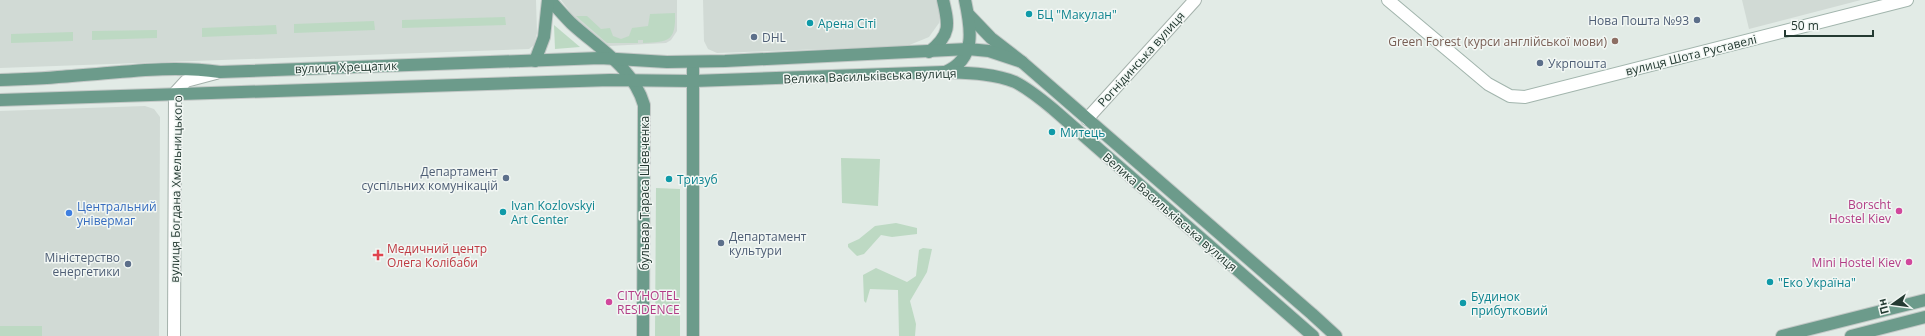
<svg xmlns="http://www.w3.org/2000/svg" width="1925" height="336" font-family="'Open Sans',sans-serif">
  <rect width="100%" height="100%" fill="#e2ebe6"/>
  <g fill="#d1dad5">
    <path d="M0 0H536L537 33 534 45 529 49 0 68Z"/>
    <path d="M561 0H677V31L671 40 666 43 609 46 602 42 574 17Z"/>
    <path d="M703 0H937L940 13 939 23 929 37 907 46 717 53 708 49 704 41Z"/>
    <path d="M1742 0H1861L1749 29Z"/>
    <path d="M145 106 154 109 160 117 159 336H0V111Z"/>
  </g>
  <g fill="#bdd9c3">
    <path d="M675 13C676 41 669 42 643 43V40H638V43H607L576 16H587L601 29 610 28 613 36 621 39 629 36 632 28 648 26 650 14Z"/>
    <path d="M505 17 506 25 402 28V20Z"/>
    <path d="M374 21 375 30 294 33V24Z"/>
    <path d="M276 25 277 34 202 37V28Z"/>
    <path d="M554 25 580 47 555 49Z"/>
    <path d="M157 30V38L92 40V31Z"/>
    <path d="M73 32V41L11 43V34Z"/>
    <path d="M841 158 880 159 878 206 842 203Z"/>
    <path d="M656 188 680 189V336H655Z"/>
    <path d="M896 223 917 228V234L892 237 881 235 864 254 857 256 848 247V244L859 239 875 226Z"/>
    <path d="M923 248 932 249 927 272 910 301 916 324 915 336H899L898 290 870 289 866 303 864 301 863 275 876 268 907 282 916 276 919 250Z"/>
    <rect x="0" y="326" width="42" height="10"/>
  </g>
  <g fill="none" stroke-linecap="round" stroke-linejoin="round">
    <g stroke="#a5b2ac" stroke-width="14">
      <g id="tertiary">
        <path d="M1087 119 1195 0"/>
        <path d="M174 336 175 93 186 81 216 73"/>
      </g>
    </g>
    <g stroke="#a2b5ad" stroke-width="14">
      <path id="secondary" d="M1388 0 1488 84 1510 96 1525 97 1907 0"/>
    </g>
    <g stroke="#c2c8c6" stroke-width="14">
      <g id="primary">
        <path d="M550 0C557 8 564 16 571 23 598 48 633 67 644 105L643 336"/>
        <path d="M968 14 991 38 1022 62 1312 314 1336 336"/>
        <path d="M929 52C951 35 949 25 943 0"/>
        <path d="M535 61 544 37 548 0"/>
        <path d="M693 62V336"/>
        <path d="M945 72C977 59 971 28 965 0"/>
        <path d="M0 80C19 79 39 79 58 77 113 74 166 64 220 72L600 58 667 62 725 61 968 49 989 51 1022 62"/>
        <path d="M0 100 610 80 693 81 944 72C967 73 993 73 1015 82 1029 89 1041 99 1053 109L1313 336"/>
        <path d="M1782 336 1925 300"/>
        <path d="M1851 336 1925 317"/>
      </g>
    </g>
    <use href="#tertiary" stroke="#fff" stroke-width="12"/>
    <use href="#secondary" stroke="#fff" stroke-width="12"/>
    <use href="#primary" stroke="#6c9b8b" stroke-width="12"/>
  </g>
  <g fill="#0f9aa8" stroke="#f2f7f4" stroke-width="1.5">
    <circle cx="1029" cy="14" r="4"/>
    <circle cx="810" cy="23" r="4"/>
    <circle cx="1052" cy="132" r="4"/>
    <circle cx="669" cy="179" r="4"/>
    <circle cx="503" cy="212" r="4"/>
    <circle cx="1770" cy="282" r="4"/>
    <circle cx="1463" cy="303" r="4"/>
  </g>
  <g fill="#5c6f8a" stroke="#f2f7f4" stroke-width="1.5">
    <circle cx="1697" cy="20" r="4"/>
    <circle cx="754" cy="37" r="4"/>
    <circle cx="1540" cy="63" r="4"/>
    <circle cx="506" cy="178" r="4"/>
    <circle cx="721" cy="243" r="4"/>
    <circle cx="128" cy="264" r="4"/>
  </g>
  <circle fill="#8d6e63" stroke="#f2f7f4" stroke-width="1.5" cx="1615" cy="41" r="4"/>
  <g fill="#d1479c" stroke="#f2f7f4" stroke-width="1.5">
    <circle cx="1899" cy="211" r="4"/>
    <circle cx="1909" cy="262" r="4"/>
    <circle cx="609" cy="302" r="4"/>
  </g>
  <circle fill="#3f7fe0" stroke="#f2f7f4" stroke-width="1.5" cx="69" cy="213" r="4"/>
  <path fill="#e0444e" stroke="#f2f7f4" stroke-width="1.5" d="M376 249h4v4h4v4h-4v4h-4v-4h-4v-4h4z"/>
  <g text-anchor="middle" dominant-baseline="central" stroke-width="3" stroke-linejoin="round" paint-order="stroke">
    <g font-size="12" fill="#0d838f" stroke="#f2f7f4" text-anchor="start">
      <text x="1037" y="14">БЦ "Макулан"</text>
      <text x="818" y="23">Арена Сіті</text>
      <text x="1060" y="132">Митець</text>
      <text x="677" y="179">Тризуб</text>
      <text x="511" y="205">Ivan Kozlovskyi<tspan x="511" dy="14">Art Center</tspan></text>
      <text x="1778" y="282">"Еко Україна"</text>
      <text x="1471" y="296">Будинок<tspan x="1471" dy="14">прибутковий</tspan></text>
    </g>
    <g font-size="12" fill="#4e5e75" stroke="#f2f7f4" text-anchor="end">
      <text x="1689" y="20">Нова Пошта №93</text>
      <text x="762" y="37" text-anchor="start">DHL</text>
      <text x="1548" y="63" text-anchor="start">Укрпошта</text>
      <text x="498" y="171">Департамент<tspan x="498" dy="14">суспільних комунікацій</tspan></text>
      <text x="729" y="236" text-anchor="start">Департамент<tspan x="729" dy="14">культури</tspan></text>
      <text x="120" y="257">Міністерство<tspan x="120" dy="14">енергетики</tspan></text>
    </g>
    <g font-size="12" fill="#785e54" stroke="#f2f7f4" text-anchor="end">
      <text x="1607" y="41">Green Forest (курси англійської мови)</text>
    </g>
    <g font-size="12" fill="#243a32" stroke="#f2f7f4">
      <text transform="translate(1691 55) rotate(-14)">вулиця Шота Руставелі</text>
      <text transform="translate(1141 59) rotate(-48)">Рогнідинська вулиця</text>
      <text transform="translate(346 67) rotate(-2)">вулиця Хрещатик</text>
      <text transform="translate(870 76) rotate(-2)">Велика Васильківська вулиця</text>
      <text transform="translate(176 189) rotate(-89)">вулиця Богдана Хмельницького</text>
      <text transform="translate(644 193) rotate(-90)">бульвар Тараса Шевченка</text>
      <text transform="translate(1170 212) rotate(41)">Велика Васильківська вулиця</text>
    </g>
    <g font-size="12" fill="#b23c85" stroke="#f2f7f4" text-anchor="end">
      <text x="1891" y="204">Borscht<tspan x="1891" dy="14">Hostel Kiev</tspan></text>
      <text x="1901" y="262">Mini Hostel Kiev</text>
      <text x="617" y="295" text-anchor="start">CITYHOTEL<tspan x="617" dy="14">RESIDENCE</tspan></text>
    </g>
    <g font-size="12" fill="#366cbe" stroke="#f2f7f4" text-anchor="start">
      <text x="77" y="206">Центральний<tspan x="77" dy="14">універмаг</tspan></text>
    </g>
    <g font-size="12" fill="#be3a42" stroke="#f2f7f4" text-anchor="start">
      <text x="387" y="248">Медичний центр<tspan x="387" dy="14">Олега Колібаби</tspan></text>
    </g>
  </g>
  <g transform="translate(1893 304) rotate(256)" stroke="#f2f7f4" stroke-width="3" paint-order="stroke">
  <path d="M0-3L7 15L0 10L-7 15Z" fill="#243a32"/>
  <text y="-6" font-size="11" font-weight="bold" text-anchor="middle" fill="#243a32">Пн</text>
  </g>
  <path d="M1785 30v6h88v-6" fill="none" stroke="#243a32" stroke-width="2"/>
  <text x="1791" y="30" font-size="12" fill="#243a32" stroke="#f2f7f4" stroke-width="3" paint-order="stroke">50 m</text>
</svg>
